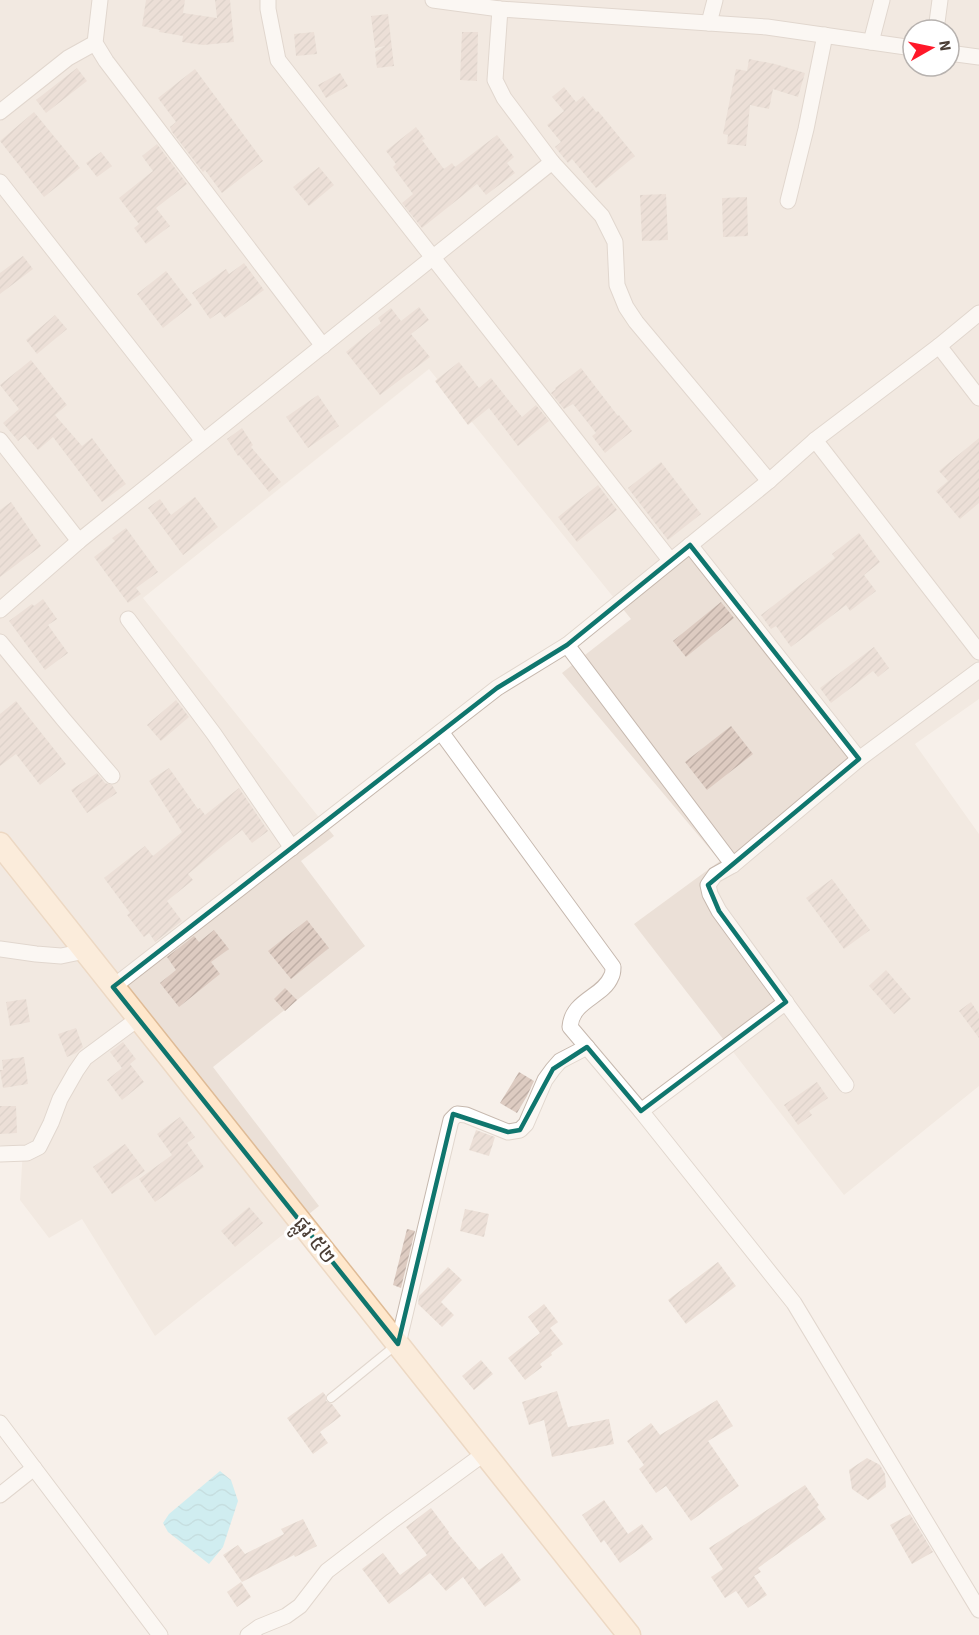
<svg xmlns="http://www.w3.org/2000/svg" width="979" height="1635" font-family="'Source Sans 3','Noto Sans Khmer',sans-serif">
  <defs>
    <pattern id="water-waves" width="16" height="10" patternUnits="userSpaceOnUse" patternTransform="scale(1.5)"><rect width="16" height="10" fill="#a0e9f9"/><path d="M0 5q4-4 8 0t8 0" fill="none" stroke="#8bc9d6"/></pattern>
    <pattern id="building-hatch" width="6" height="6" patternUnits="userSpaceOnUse" patternTransform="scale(1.5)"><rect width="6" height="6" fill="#ddcbc1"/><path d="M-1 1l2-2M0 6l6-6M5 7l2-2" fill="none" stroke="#bfafa6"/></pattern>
  </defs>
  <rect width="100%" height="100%" fill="#f7f0ea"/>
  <path fill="#ebe0d7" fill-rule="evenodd" d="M0 0H979V699L915 744 979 834V1086L844 1195 634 924 720 861 562 673 631 619 429 369 143 598 334 836 301 861 365 946 213 1067 319 1206 155 1336 82 1219 49 1238 20 1200 23 1148 0 1145ZM913 30H949V66H913Z"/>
  <path fill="url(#water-waves)" d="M220 1471 231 1480 238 1501 223 1547 209 1564 168 1532 163 1523 169 1514Z"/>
  <g fill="url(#building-hatch)">
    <path d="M146 0H185L183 13 217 18 215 0H230L234 42 203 45 182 42 183 36 159 32 160 30 142 26Z"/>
    <path d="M388 14 394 66 377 68 375 52 385 46 375 48 371 16Z"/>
    <path d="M314 32 317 54 296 56 294 34Z"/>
    <path d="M462 32H478L477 81 460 80Z"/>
    <path d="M749 59 775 64 805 73 798 97 773 89 769 109 750 105 746 146 727 144 728 135 723 134 736 69 747 71Z"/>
    <path d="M77 68 87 81 46 113 36 100Z"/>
    <path d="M195 69 263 161 222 193 205 170 203 172 172 132 170 127 176 122 158 98Z"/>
    <path d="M340 73 348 86 326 98 318 85Z"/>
    <path d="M564 87 576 102 583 96 596 112 598 111 635 156 596 188 572 159 568 163 555 147 561 142 547 125 564 111 552 97Z"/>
    <path d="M34 112 80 168 44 197 0 141Z"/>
    <path d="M416 127 425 139 422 140 444 169 452 163 455 167 497 135 514 157 507 163 515 173 486 195 477 184 422 228 402 203 413 194 393 167 396 164 386 151Z"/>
    <path d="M157 144 187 184 156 208 170 226 146 244 134 228 139 224 119 198 153 171 142 156Z"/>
    <path d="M101 152 112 166 97 177 86 163Z"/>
    <path d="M319 167 334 185 309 206 293 187Z"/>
    <path d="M666 194 668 240 642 241 640 195Z"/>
    <path d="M747 197 748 236 723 237 722 198Z"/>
    <path d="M23 256 33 269 0 294V273Z"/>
    <path d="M244 263 264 290 225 318 220 312 210 319 192 293 226 269 229 274Z"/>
    <path d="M166 271 192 305 163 328 137 294Z"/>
    <path d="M419 307 429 320 411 334 430 357 380 395 346 352 381 323 378 318 391 308 401 321Z"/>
    <path d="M55 315 67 329 37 354 26 340Z"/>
    <path d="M31 360 67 405 55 415 82 446 92 438 126 484 102 502 53 437 38 450 25 435 18 441 3 423 19 409 0 385Z"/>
    <path d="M459 362 479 388 491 378 522 417 536 405 549 421 518 446 489 408 468 425 435 381Z"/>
    <path d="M581 368 618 416 619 415 632 431 605 453 592 436 596 433 573 404 564 409 551 393 556 389 555 388Z"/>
    <path d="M318 395 339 426 308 448 286 417Z"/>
    <path d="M242 428 253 445 251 447 281 482 269 492 239 455 238 456 227 439Z"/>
    <path d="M979 438V503L960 519 936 491 948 481 939 471Z"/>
    <path d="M661 462 701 514 668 540 628 488Z"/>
    <path d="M598 485 617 510 577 542 558 517Z"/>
    <path d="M195 497 218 527 183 555 148 508 160 499 171 515Z"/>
    <path d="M11 502 41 546 0 577V510Z"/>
    <path d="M126 528 158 572 136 588 141 594 128 603 94 557 115 541 112 538Z"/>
    <path d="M859 533 880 562 864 575 876 591 850 611 846 605 791 647 776 626 771 629 761 615 835 558 832 554Z"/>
    <path d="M43 599 57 619 48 625 68 653 45 670 9 621 32 604 34 606Z"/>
    <path d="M721 602 734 618 686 657 673 641Z"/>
    <path d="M874 647 889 668 878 677 873 671 831 703 820 688Z"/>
    <path d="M176 700 189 717 161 741 147 725Z"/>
    <path d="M16 701 66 764 40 785 16 754 0 766V714Z"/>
    <path d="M731 726 753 754 707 790 685 762Z"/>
    <path d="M169 768 198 809 200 808 205 815 239 788 268 831 252 843 242 830 188 874 193 880 167 901 182 921 155 942 149 933 144 937 127 915 130 913 104 878 145 846 153 856 182 832 149 781Z"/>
    <path d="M97 773 105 783 112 785 117 793 87 813 71 790Z"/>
    <path d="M832 879 870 930 844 949 806 898Z"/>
    <path d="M307 920 329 948 291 979 268 951Z"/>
    <path d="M214 930 229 949 211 962 220 974 179 1007 160 983 176 970 167 957 194 936 199 942Z"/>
    <path d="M886 970 911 999 894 1014 869 986Z"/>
    <path d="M285 988 297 1000 285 1011 274 999Z"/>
    <path d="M26 999 30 1022 10 1026 6 1002Z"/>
    <path d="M971 1002 979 1014V1038L959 1011Z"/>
    <path d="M76 1028 83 1047 76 1053 67 1057 58 1034Z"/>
    <path d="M123 1042 136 1059 130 1064 144 1082 122 1100 107 1080 122 1068 110 1052Z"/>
    <path d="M24 1057 28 1084 3 1088 0 1070H3L2 1060Z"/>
    <path d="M519 1072 534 1081 527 1096 517 1113 500 1103Z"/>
    <path d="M817 1082 828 1098 809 1111 812 1115 798 1125 784 1105Z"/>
    <path d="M0 1106H16L17 1133 0 1134Z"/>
    <path d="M180 1117 195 1137 187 1143 204 1167 155 1202 139 1179 172 1155 157 1134Z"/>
    <path d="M476 1130 495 1137 489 1156 469 1150Z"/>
    <path d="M125 1144 145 1171 112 1194 93 1167Z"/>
    <path d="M249 1207 263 1223 235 1247 221 1231Z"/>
    <path d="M465 1209 489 1214 484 1237 460 1231Z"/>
    <path d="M407 1229 415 1231 401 1288 393 1285Z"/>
    <path d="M718 1262 736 1286 686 1324 668 1300Z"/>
    <path d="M448 1267 462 1280 441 1302 454 1315 442 1327 418 1304 419 1296Z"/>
    <path d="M544 1304 558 1322 550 1328 563 1344 551 1353 552 1355 540 1364 542 1367 525 1380 508 1358 540 1333 528 1317Z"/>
    <path d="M481 1360 493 1374 474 1390 462 1376Z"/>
    <path d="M557 1391 568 1427 609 1419 614 1444 552 1457 544 1420 529 1425 522 1402Z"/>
    <path d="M323 1392 326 1396V1401L332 1404 341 1416 320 1432 328 1443 313 1454 287 1418Z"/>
    <path d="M717 1400 733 1426 708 1441 739 1486 691 1521 666 1486 656 1493 639 1469 644 1465 627 1441 651 1423 660 1435Z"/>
    <path d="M867 1458 880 1465 885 1474 886 1487 868 1500 852 1489 849 1470Z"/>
    <path d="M805 1485 819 1505 817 1507 826 1519 758 1568 761 1572 754 1576 767 1595 748 1608 736 1591 725 1598 711 1577 723 1569 709 1548Z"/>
    <path d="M604 1500 628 1534 642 1524 653 1539 620 1563 604 1540 601 1543 582 1515Z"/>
    <path d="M431 1508 449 1532 448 1533 479 1570 502 1553 521 1580 485 1607 463 1577 446 1591 430 1573 389 1604 362 1569 383 1553 400 1575 427 1555 406 1527Z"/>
    <path d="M910 1514 933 1552 912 1564 890 1525Z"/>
    <path d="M303 1519 317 1546 295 1557 294 1555 242 1582 223 1555 238 1545 245 1554 284 1534 281 1529Z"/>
    <path d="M241 1582 251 1597 237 1607 227 1592Z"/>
  </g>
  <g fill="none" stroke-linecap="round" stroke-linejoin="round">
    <g stroke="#c6b8ae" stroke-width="10">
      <path id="lane" d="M331 1398 396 1345"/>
    </g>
    <g stroke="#c6b8ae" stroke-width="17">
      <g id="street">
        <path d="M100 0 95 43 106 61 323 346"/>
        <path d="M268 0V9L278 60 670 560"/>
        <path d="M433 0 500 9 767 27 913 48"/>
        <path d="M500 9 495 80 504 98 552 162 602 216 615 242 617 285 626 307 636 322 769 481"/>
        <path d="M709 23 715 0"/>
        <path d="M936 30 940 0"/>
        <path d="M871 42 882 0"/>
        <path d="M949 53 979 57"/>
        <path d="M0 112 68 58 95 43"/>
        <path d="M0 182 203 441"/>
        <path d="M788 201 806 129 825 35"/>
        <path d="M939 346 979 398"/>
        <path d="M0 440 79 541"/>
        <path d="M815 440 979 652"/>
        <path d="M690 545 859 759"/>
        <path d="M0 610 79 541 552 162"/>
        <path d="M128 619 214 734 292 848"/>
        <path d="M0 642 64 720 112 776"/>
        <path d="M567 645 733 865"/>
        <path d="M441 732 613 967C613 971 613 974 611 977 603 997 572 1000 570 1027L641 1111"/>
        <path d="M0 949 36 954 61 956 85 951"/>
        <path d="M113 987 497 688 567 645 769 481 815 440 939 346 979 313"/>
        <path d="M786 1002 641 1111 794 1303 979 1610"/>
        <path d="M846 1085 719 911 710 894 708 885 715 875 733 865 859 759 979 670"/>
        <path d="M0 1154 27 1153 39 1147 51 1123 60 1099 76 1071 85 1058 139 1018"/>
        <path d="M398 1344 451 1120 457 1114 466 1115 508 1132 520 1130 526 1124 545 1080 553 1069 560 1061 587 1047"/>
        <path d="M0 1423 160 1635"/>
        <path d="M0 1495 34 1468"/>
        <path d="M248 1635 259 1627 286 1616 300 1606 327 1571 392 1521 485 1453"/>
      </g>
    </g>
    <g stroke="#dfbb96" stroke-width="25">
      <path id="secondary" d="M0 844 629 1635"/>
    </g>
    <use href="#lane" stroke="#fff" stroke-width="8"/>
    <use href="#street" stroke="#fff" stroke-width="15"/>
    <use href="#secondary" stroke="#ffe7cb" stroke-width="22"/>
  </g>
  <path d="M0 0H979V1635H0ZM690 545 859 759 708 885 719 911 786 1002 641 1111 587 1047 553 1069 520 1130 508 1132 453 1114 398 1344 113 987 497 688 567 645Z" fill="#f7f0ea" fill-opacity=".55" fill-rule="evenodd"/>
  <path fill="none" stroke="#0f766e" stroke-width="4.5" stroke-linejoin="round" d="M690 545 859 759 708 885 719 911 786 1002 641 1111 587 1047 553 1069 520 1130 508 1132 453 1114 398 1344 113 987 497 688 567 645Z"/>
  <g text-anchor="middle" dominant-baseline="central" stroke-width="6" stroke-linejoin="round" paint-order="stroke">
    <g font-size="21" fill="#4c3f36" stroke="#fff">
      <text transform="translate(315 1240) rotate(51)">ផ្លូវ ៥២</text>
    </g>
  </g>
  <g transform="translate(931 48) rotate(81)"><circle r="28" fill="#ffffff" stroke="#b7b2af" stroke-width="1.5"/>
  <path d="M0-4.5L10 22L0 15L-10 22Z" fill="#ff1829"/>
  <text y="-9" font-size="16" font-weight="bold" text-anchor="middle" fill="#4c3f36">N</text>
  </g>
</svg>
